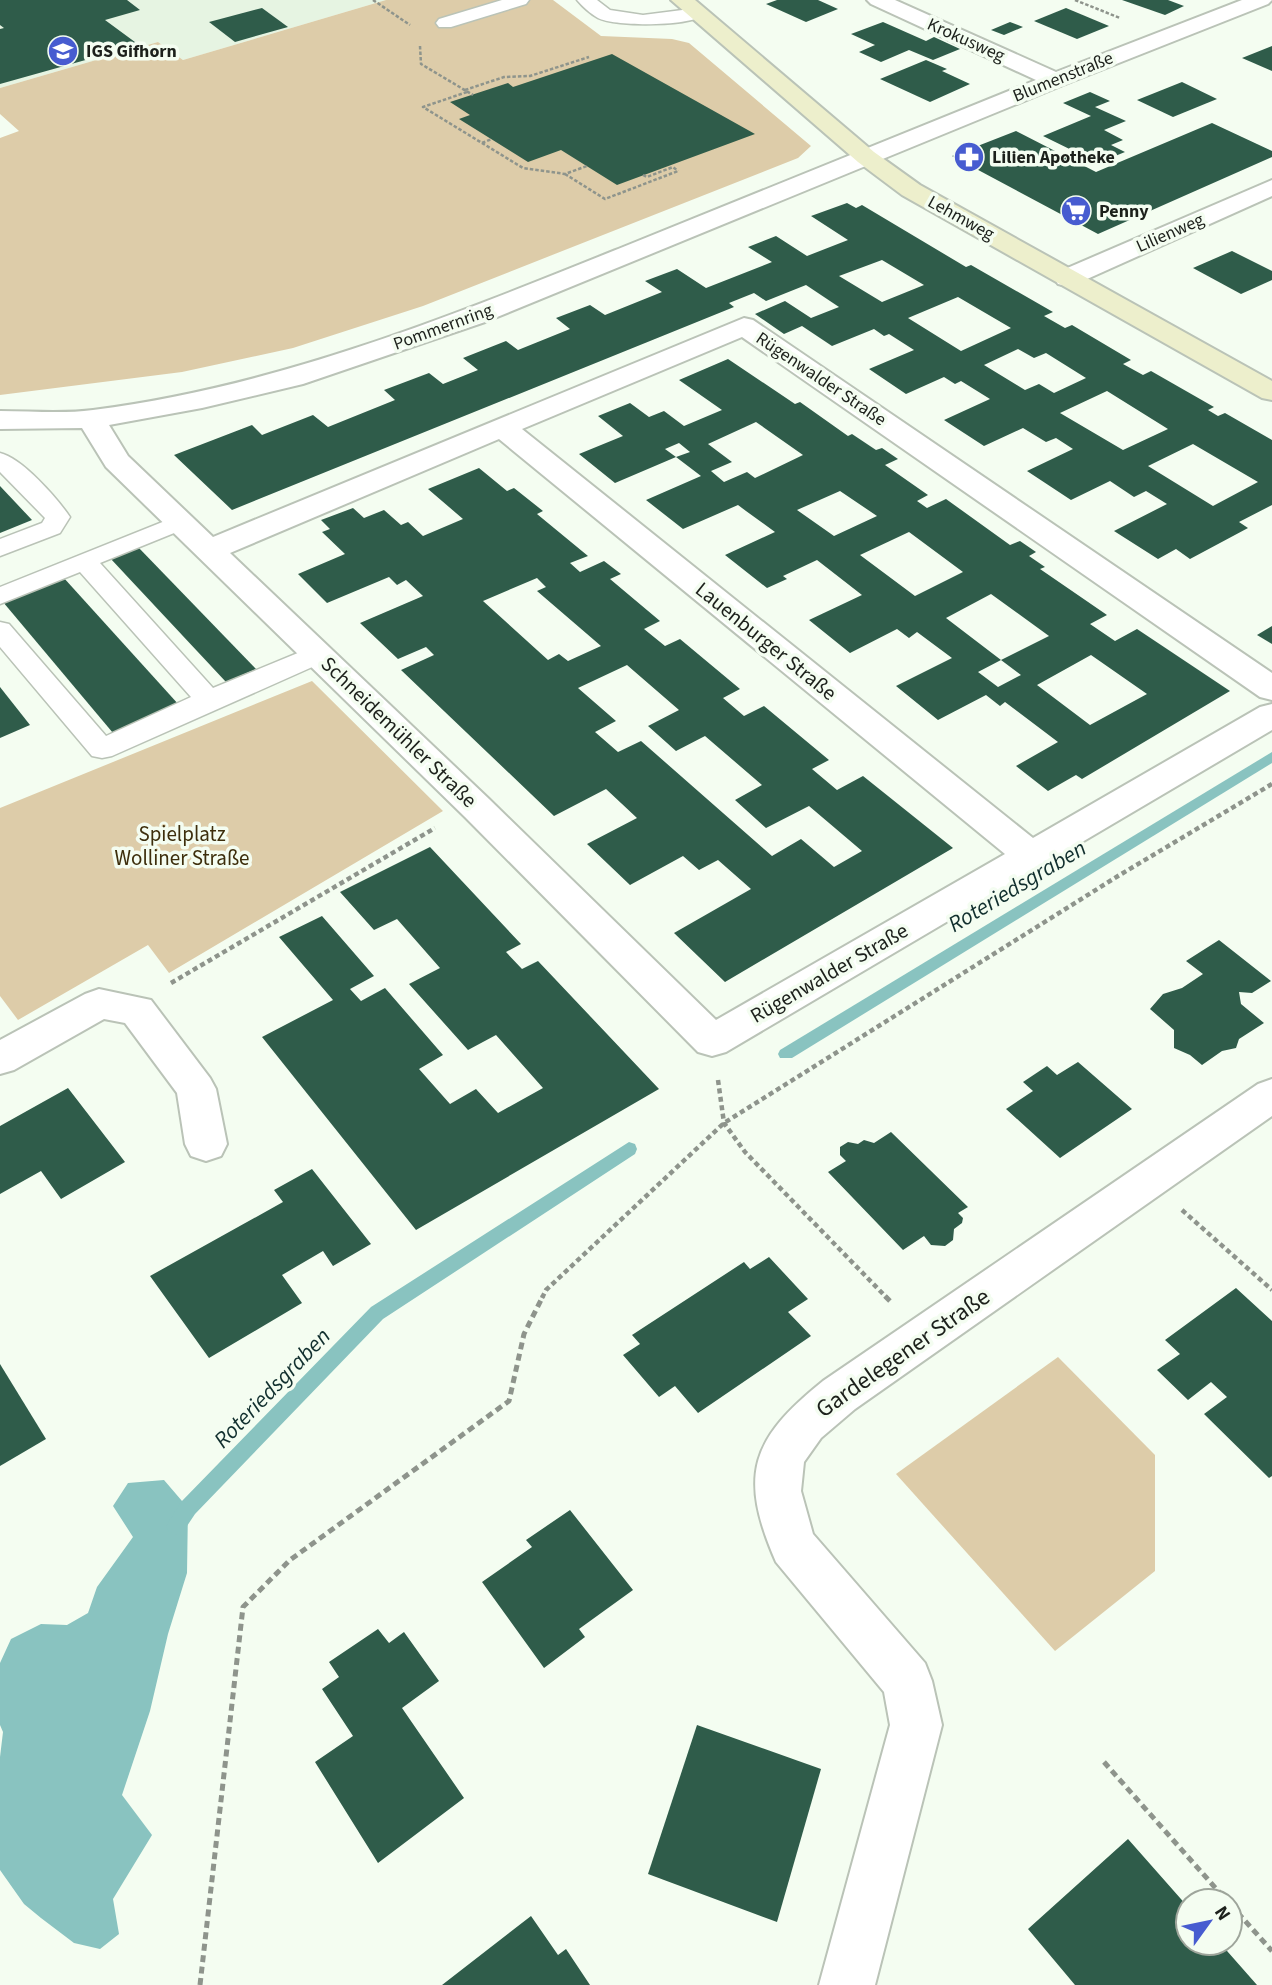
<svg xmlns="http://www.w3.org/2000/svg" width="1272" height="1985" font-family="'Source Sans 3',sans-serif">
  <rect width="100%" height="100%" fill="#f4fdf1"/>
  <path fill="#e6f4e2" d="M0 0H386L183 60 158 42 0 88Z"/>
  <g fill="#ddcca9">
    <path d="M386 0H553L601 36 672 39 689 43 811 146 798 158 423 306 293 348 182 372 0 395V138L19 131 0 114V88L158 42 183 60Z"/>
    <path d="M312 681 443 811 169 973 148 945 18 1020 0 996V808Z"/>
    <path d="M1058 1357 1155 1455V1571L1055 1651 896 1474Z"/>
  </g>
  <path fill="#89c3c0" d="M164 1480 188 1508 187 1573 168 1634 150 1711 122 1795 152 1835 113 1899 119 1934 100 1949 74 1943 41 1918 24 1904 0 1870V1757L3 1732 0 1725V1663L11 1639 41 1624 67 1625 88 1613 97 1587 133 1537 113 1506 128 1483Z"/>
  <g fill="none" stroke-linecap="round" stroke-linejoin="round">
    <g fill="#89c3c0" fill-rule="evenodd">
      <path d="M1272 752V763L792 1058H780L778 1054 780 1050Z"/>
      <path d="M629 1142 635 1144 637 1149 635 1154 383 1319 195 1514 183 1532 176 1535 169 1532 166 1526 181 1502 371 1307Z"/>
    </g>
  </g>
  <g fill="#2f5c4a" fill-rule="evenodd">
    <path d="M0 0H127L140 10 105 20 139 45 0 84V29L4 28 0 25Z"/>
    <path d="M777 0H818L838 9 806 22 766 4Z"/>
    <path d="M1122 0H1168L1184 6 1165 15Z"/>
    <path d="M262 8 288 27 235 42 209 22Z"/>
    <path d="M1066 8 1109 26 1077 39 1034 21Z"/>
    <path d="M883 22 926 41 934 37 960 49 933 60 909 50 881 62 859 52 875 45 851 34Z"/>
    <path d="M1010 22 1023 27 1004 35 991 30Z"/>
    <path d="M1272 46V71L1242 58Z"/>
    <path d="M612 54 755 134 617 185 561 150 528 162 459 119 470 115 450 102 508 83 513 87Z"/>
    <path d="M926 60 947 69 942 71 970 84 930 102 880 79Z"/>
    <path d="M1182 82 1217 99 1173 117 1137 100Z"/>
    <path d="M1090 92 1110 101 1095 107 1126 121 1104 130 1123 140 1111 145 1125 152 1098 163 1043 136 1091 116 1063 103Z"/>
    <path d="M1212 123 1272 151V157L1098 234 952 156 1016 131 1096 172Z"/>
    <path d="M847 203 856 208 862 205 966 267 971 265 1053 312 1044 316 1065 328 1072 325 1131 360 1123 364 1143 375 1151 371 1214 407 1208 410 1218 416 1225 413 1272 440V505L1239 522 1248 528 1190 559 1176 549 1158 559 1114 531 1167 504 1146 491 1134 497 1110 481 1071 500 1027 471 1073 449 1056 438 1046 442 1023 428 984 446 944 420 990 399 961 381 955 384 944 377 906 394 869 369 914 350 889 334 884 336 874 329 832 346 802 326 784 334 755 314 785 301 811 318 839 307 806 285 766 301 754 293 729 303 734 307 232 510 174 455 252 425 262 435 313 415 328 427 395 400 384 390 429 373 443 384 478 370 463 358 506 341 518 350 570 329 556 318 590 305 605 315 662 292 645 281 677 269 706 288 772 262 748 247 776 236 807 256 848 240 811 216ZM882 260 924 285 882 302 839 276ZM958 297 1011 328 961 351 908 318ZM1018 349 1034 358 1046 353 1086 378 1054 393 1039 384 1025 390 984 365ZM1107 391 1168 429 1123 450 1060 413ZM1193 444 1258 482 1213 506 1148 466Z"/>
    <path d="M1232 251 1272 271V280L1241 294 1193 268Z"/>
    <path d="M728 359 795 404 800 402 848 436 852 434 876 450 882 448 898 459 885 465 928 495 917 501 927 508 946 499 1010 545 1020 541 1036 552 1029 556 1045 567 1040 569 1107 615 1090 624 1115 641 1137 629 1230 691 1082 779 1076 775 1048 791 1016 766 1058 742 1005 702 1000 706 986 695 938 720 896 686 952 658 917 632 909 638 897 629 850 653 809 620 862 595 817 560 783 576 787 579 767 588 725 555 775 532 746 511 738 505 683 529 646 500 701 476 676 457 690 452 679 443 665 449 676 457 615 483 579 454 623 436 598 416 630 403 649 417 664 411 684 426 722 410 679 380ZM756 422 803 455 755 478 747 472 724 482 711 471 732 462 708 444ZM840 491 877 516 834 536 797 510ZM909 532 963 572 915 596 860 555ZM991 594 1049 636 1001 660 1021 675 998 687 978 672 1001 660 946 618ZM1091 655 1147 694 1090 725 1037 685Z"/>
    <path d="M479 468 507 491 514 488 543 511 537 514 588 556 570 563 580 572 604 561 621 574 610 579 660 621 644 629 665 646 680 639 740 689 723 698 744 716 764 706 829 760 812 769 837 790 863 776 953 848 725 982 674 933 751 889 718 860 699 870 683 856 630 885 587 844 637 818 606 789 554 816 401 670 434 655 426 647 398 659 360 623 423 596 406 580 397 585 389 577 327 603 298 574 345 554 322 532 330 529 321 520 353 508 364 518 384 510 401 525 408 522 423 536 463 519 428 489ZM537 578 546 587 537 591 601 646 568 661 559 654 548 660 483 601ZM627 665 679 710 648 726 676 751 705 736 762 785 735 800 766 828 809 806 862 851 834 867 801 839 772 856 641 741 618 752 595 732 616 721 578 688Z"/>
    <path d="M0 486 32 520 0 533Z"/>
    <path d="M138 547 256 669 226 682 110 558Z"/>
    <path d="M63 577 179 705 113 733 3 602Z"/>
    <path d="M1272 626V644L1257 635Z"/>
    <path d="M0 687 30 725 0 738Z"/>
    <path d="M430 847 521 944 506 952 522 969 538 961 659 1089 416 1230 262 1037 333 1000 279 937 322 916 374 976 350 989 361 1001 385 988 443 1055 419 1069 450 1104 476 1089 498 1113 543 1088 496 1035 468 1050 409 984 440 968 397 919 374 930 340 892Z"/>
    <path d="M1219 940 1271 981 1252 993 1239 992 1241 1004 1264 1023 1239 1039 1236 1048 1222 1051 1202 1065 1190 1055 1174 1048V1030L1150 1009 1163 994 1182 988 1203 974 1186 961Z"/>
    <path d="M1078 1062 1132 1109 1060 1158 1006 1109 1033 1091 1023 1082 1047 1066 1057 1075Z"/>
    <path d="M68 1088 125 1162 61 1199 41 1171 0 1194V1126Z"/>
    <path d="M891 1132 968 1207 958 1213 963 1218 962 1223 954 1229 953 1240 945 1246 931 1245 924 1236 903 1250 828 1172 846 1161 840 1155V1147L848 1142 858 1144 864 1140 874 1143Z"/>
    <path d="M312 1169 371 1244 333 1266 323 1251 282 1275 302 1303 209 1358 150 1276 283 1202 274 1190Z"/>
    <path d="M769 1257 808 1299 788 1312 811 1336 698 1413 675 1386 659 1397 623 1355 640 1344 632 1335 744 1262 750 1269Z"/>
    <path d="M1236 1288 1272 1321V1476L1269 1478 1204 1414 1227 1397 1211 1382 1188 1400 1157 1370 1180 1354 1165 1340Z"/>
    <path d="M0 1364 46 1439 0 1466Z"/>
    <path d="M570 1510 633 1590 579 1629 585 1637 544 1668 482 1582 532 1547 526 1540Z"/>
    <path d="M378 1629 389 1643 404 1632 439 1681 402 1708 464 1798 378 1863 315 1762 353 1736 322 1689 339 1677 329 1662Z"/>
    <path d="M697 1725 821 1769 777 1922 648 1874Z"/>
    <path d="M1128 1839 1188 1907V1943H1220L1257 1985H1075L1028 1929Z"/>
    <path d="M531 1916 558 1955 566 1949 590 1985H442Z"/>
  </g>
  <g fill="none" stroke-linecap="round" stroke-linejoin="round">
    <g stroke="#bac3b7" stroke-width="3">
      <g id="lane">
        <path d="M502 0H529L526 4 451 27H439L436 23 439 19Z"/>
        <path d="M577 0H597L610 10 643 15 698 8 707 13C694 27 615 27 598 18 591 14 582 6 577 0Z"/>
        <path d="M0 453C22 458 57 498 70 517L60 533 0 556V539L42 523 45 518 0 472Z"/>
        <path d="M180 515 189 517 192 522 189 527 100 563 213 688 310 648 319 645 328 648 332 654 328 660 112 756 102 758 92 756 0 647V622L9 624 106 736 191 697 80 572 0 604V587Z"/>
      </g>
    </g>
    <g stroke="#bac3b7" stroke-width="4">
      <g id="street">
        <path d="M867 0H895L1056 72 1242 0H1272L1268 4 1063 85 485 322 303 384 202 408 109 425 128 456 213 537 744 318 753 320 1272 673V700L1260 697 742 337 522 429 1033 838 1260 707 1272 704V730L726 1052 712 1056 698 1052 465 817 106 467 82 428 0 429V411C31 411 63 414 93 410 281 386 454 315 628 245 764 190 900 135 1036 80L871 4ZM499 439 1005 854 716 1020 489 799 230 553Z"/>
        <path d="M1272 180V196L1076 284 1067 286 1058 284 1054 278 1058 272Z"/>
        <path d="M99 989 151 1000 210 1078 216 1089 227 1144 221 1156 206 1161 191 1156 185 1144 177 1093 125 1023 104 1019 14 1070 0 1074V1040L85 994Z"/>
        <path d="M1272 1079V1116L855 1409 821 1438 804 1462 801 1491 813 1534 925 1663 932 1681 942 1725 875 1985H819L890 1725 884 1692 776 1562C738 1475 751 1439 823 1381L1258 1084Z"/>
      </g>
    </g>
    <g stroke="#bac3b7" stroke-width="4">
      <path id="secondary" d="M671 0H695L874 152 920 185 1272 381V400L1262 398 902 195 858 162Z"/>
    </g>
    <g stroke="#8e948c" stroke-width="2.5" stroke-dasharray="3.5 2" stroke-linecap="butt">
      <path d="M373 0 410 25"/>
      <path d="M1075 0 1120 18"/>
      <path d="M420 46 421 64 473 95"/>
      <path d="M465 90 504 77 530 76 589 57"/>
      <path d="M467 92 423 107 523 168 565 174 587 166"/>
      <path d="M482 143 492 139"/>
      <path d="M565 174 605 199 678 171"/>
      <path d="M643 175 647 177 673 167 678 171"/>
    </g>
    <g stroke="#8e948c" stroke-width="4.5" stroke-dasharray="5 3.5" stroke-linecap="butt">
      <path d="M171 983 435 828"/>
      <path d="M718 1080 724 1123 745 1152 887 1298"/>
      <path d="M1182 1210 1272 1290"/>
      <path d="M542 1298 546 1290 724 1123 1118 876 1272 784"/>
    </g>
    <g stroke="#8e948c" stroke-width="5" stroke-dasharray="7 4.5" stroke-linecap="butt">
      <path d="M885 1296 891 1302"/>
      <path d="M1104 1762 1227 1901"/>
      <path d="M1230 1904 1272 1951"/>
      <path d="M200 1985 243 1607 290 1560 509 1401 524 1334 543 1296"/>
    </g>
    <use href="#lane" fill="#fff" fill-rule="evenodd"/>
    <use href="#street" fill="#fff" fill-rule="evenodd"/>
    <use href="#secondary" fill="#edefcc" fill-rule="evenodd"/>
  </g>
  <defs>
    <g id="school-disc" transform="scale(1.575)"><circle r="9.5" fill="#475cd0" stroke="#f4fdf1"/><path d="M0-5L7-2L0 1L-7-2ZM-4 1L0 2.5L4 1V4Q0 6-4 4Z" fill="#fff"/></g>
    <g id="pharmacy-disc" transform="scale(1.575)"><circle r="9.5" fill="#475cd0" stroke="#f4fdf1"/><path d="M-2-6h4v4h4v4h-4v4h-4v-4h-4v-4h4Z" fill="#fff"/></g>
    <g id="supermarket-disc" transform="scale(1.575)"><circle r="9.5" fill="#475cd0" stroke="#f4fdf1"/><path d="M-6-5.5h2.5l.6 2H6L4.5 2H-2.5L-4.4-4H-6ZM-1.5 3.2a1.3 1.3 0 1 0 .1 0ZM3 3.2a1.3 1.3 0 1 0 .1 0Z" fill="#fff"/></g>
  </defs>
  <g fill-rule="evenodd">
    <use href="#school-disc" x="63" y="51"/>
    <use href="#pharmacy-disc" x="969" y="157"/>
    <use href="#supermarket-disc" x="1076" y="211"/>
  </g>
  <g text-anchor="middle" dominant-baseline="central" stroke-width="7" stroke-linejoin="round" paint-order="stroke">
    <g font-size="18" fill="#1c201b" stroke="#f4fdf1">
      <text transform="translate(966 40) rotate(24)">Krokusweg</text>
      <text transform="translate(1063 77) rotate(-22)">Blumenstraße</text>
      <text transform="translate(961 218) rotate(29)">Lehmweg</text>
      <text transform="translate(1170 233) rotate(-24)">Lilienweg</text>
      <text transform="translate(443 327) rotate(-20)">Pommernring</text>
      <text transform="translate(821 379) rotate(34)">Rügenwalder Straße</text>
    </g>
    <g font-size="18" font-weight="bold" fill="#1c201b" stroke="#f4fdf1" text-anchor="start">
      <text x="86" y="51">IGS Gifhorn</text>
      <text x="992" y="157">Lilien Apotheke</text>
      <text x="1099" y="211">Penny</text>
    </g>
    <g font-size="21" fill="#1c201b" stroke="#f4fdf1">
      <text transform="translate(766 641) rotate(39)">Lauenburger Straße</text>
      <text transform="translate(399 732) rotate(44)">Schneidemühler Straße</text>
      <text transform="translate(829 973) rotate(-30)">Rügenwalder Straße</text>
    </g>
    <g font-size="21" fill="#3d2e0c" stroke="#f4fdf1">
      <text x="182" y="834">Spielplatz<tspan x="182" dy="24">Wolliner Straße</tspan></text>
    </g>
    <g font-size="23" font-style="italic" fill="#112f2e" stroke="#f4fdf1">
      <text transform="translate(1017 886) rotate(-31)">Roteriedsgraben</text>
      <text transform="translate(272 1388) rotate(-46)">Roteriedsgraben</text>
    </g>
    <g font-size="24" fill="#1c201b" stroke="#f4fdf1">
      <text transform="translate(903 1353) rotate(-35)">Gardelegener Straße</text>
    </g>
  </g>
  <g transform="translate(1209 1922) rotate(57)"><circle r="33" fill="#f4fdf1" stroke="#9ea59b" stroke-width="2"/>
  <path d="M0-5L12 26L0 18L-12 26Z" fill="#475cd0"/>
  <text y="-10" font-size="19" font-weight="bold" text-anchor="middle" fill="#1c201b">N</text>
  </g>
</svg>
